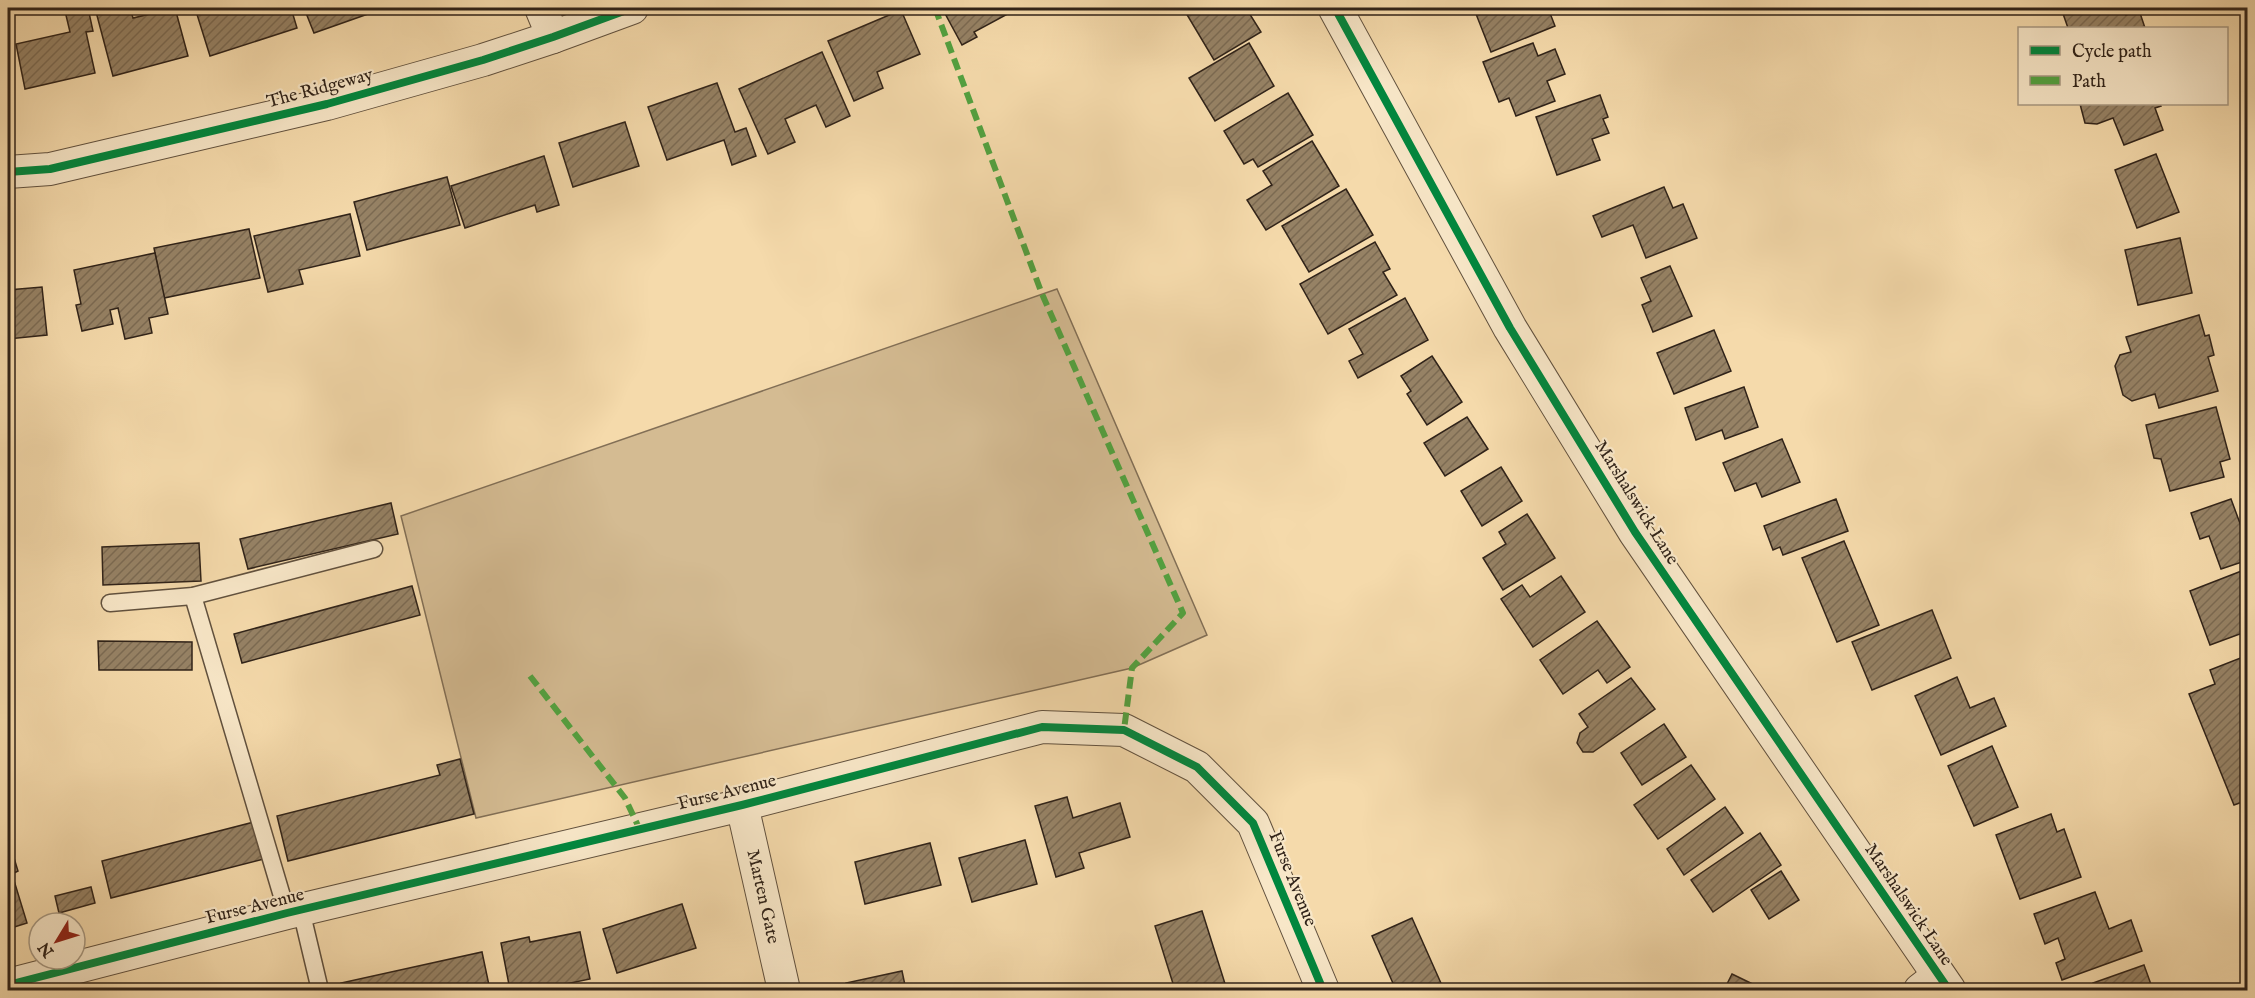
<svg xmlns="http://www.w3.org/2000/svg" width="2255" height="998" font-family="'IM FELL English',serif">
  <defs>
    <pattern id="building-hatch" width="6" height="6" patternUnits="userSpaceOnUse" patternTransform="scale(1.5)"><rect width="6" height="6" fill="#968265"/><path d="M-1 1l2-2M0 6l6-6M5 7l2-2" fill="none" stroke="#7b6a52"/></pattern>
  </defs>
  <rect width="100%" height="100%" fill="#f5daab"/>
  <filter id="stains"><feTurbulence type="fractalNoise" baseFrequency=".00333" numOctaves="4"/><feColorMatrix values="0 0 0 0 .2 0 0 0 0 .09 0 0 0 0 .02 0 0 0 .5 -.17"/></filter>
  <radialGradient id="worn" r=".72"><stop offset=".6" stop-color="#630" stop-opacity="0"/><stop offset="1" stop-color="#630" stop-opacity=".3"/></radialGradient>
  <path fill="#d4bb92" stroke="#826f56" stroke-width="1.5" d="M1057 289 1207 635 1132 668 476 818 401 516Z"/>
  <g fill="url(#building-hatch)" stroke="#302319" stroke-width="1.5">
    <path d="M83 8H88L93 31 86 32 95 73 25 89 16 44 70 32 65 11Z"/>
    <path d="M95 8H130L133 18 175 8 188 56 113 76Z"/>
    <path d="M195 8H291L297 28 210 56Z"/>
    <path d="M304 8H385L314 33Z"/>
    <path d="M942 8H1016L1017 9 974 32 977 37 962 45Z"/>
    <path d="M1195 8H1246L1261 32 1214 60 1186 13Z"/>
    <path d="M1480 8H1522L1524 13 1537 8H1548L1555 26 1491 52 1476 14 1481 12Z"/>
    <path d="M2061 8H2124L2126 15 2139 10 2145 28H2068Z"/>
    <path d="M901 10 920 54 877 72 883 88 854 101 828 41Z"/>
    <path d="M1249 43 1274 86 1215 121 1189 78Z"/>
    <path d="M1533 43 1538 56 1555 49 1565 74 1547 81 1555 101 1516 116 1509 98 1499 102 1483 62Z"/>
    <path d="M822 52 850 116 826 127 816 105 785 119 795 142 768 154 739 89Z"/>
    <path d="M717 83 735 132 746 128 756 156 732 165 724 140 667 160 648 107Z"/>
    <path d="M1288 93 1313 135 1258 167 1253 159 1244 164 1224 131Z"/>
    <path d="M1600 95 1608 117 1603 119 1609 133 1592 139 1600 160 1557 175 1536 117Z"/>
    <path d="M2080 104H2160L2161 106 2155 108 2163 130 2124 145 2113 118 2097 124 2085 123Z"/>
    <path d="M625 122 639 166 573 187 559 143Z"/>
    <path d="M1312 141 1339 186 1266 230 1247 200 1272 185 1263 171Z"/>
    <path d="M2156 154 2179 212 2137 228 2115 170Z"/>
    <path d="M544 156 559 205 537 212 535 205 465 228 451 186Z"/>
    <path d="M447 177 460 225 367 250 354 202Z"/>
    <path d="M1664 187 1673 208 1683 204 1697 238 1646 258 1633 225 1602 237 1593 216Z"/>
    <path d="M1346 189 1373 235 1309 272 1282 226Z"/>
    <path d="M350 214 360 256 299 270 303 284 268 292 254 236Z"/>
    <path d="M249 229 260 278 164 298 154 248Z"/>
    <path d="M2180 238 2192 293 2138 305 2125 250Z"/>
    <path d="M1375 242 1390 269 1383 272 1397 295 1328 334 1300 284Z"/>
    <path d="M155 253 168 314 149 318 152 333 125 339 118 308 110 310 113 324 82 331 76 305 81 304 74 270Z"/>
    <path d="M1670 266 1692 316 1653 332 1642 305 1651 301 1641 278Z"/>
    <path d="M42 287 47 335 8 339V290Z"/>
    <path d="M1405 298 1428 340 1358 378 1349 361 1363 354 1349 329Z"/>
    <path d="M2199 315 2205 336 2209 335 2214 355 2208 357 2218 391 2159 408 2155 394 2132 401 2123 395 2115 366 2120 355 2131 352 2126 337Z"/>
    <path d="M1714 330 1731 371 1674 394 1657 353Z"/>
    <path d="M1432 356 1462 402 1427 425 1407 394 1411 391 1401 376Z"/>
    <path d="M1744 387 1758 427 1725 439 1722 430 1696 440 1685 408Z"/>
    <path d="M2216 407 2230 459 2220 462 2224 477 2170 491 2161 459 2154 458 2146 425Z"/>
    <path d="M1467 417 1488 449 1445 476 1424 443Z"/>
    <path d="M1782 439 1800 482 1762 497 1756 483 1735 491 1723 463Z"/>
    <path d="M1501 467 1522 501 1482 526 1461 491Z"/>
    <path d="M1836 499 1848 531 1783 555 1780 547 1773 550 1764 526Z"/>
    <path d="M2231 499 2248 545V560L2221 569 2209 536 2200 539 2191 513Z"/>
    <path d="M391 503 398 534 248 569 240 539Z"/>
    <path d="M1527 514 1555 558 1503 590 1483 558 1506 544 1499 532Z"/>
    <path d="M1844 541 1879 625 1837 642 1802 558Z"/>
    <path d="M199 543 201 581 103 585 102 547Z"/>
    <path d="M2244 570 2248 579V631L2210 645 2190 591Z"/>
    <path d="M1561 576 1585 612 1533 647 1501 599 1522 585 1530 597Z"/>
    <path d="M412 586 420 615 242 663 234 634Z"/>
    <path d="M1932 610 1951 658 1872 690 1852 642Z"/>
    <path d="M1597 621 1630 667 1607 683 1598 670 1563 694 1540 660Z"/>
    <path d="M98 641 192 642V670H99Z"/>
    <path d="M2248 655V800L2234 805 2189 694 2215 684 2210 670Z"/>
    <path d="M1957 677 1970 708 1994 698 2006 726 1941 755 1915 696Z"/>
    <path d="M1631 678 1655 709 1593 752H1583L1577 743 1580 733 1588 727 1579 714Z"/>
    <path d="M1664 724 1686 757 1642 785 1621 753Z"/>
    <path d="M1992 746 2018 807 1974 826 1948 766Z"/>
    <path d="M460 759 474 814 288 861 277 816 440 775 437 765Z"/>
    <path d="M1691 765 1715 799 1658 839 1634 805Z"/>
    <path d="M8 786 13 808 8 809Z"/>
    <path d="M1067 797 1073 818 1120 803 1130 837 1079 853 1084 868 1056 877 1035 806Z"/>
    <path d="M1725 807 1743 833 1684 875 1667 849Z"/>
    <path d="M2051 814 2057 832 2064 829 2081 877 2020 899 1996 835Z"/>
    <path d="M254 822 264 859 111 898 102 861Z"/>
    <path d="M1760 833 1781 865 1713 912 1691 880Z"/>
    <path d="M8 838 18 871 12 874 27 923 8 929Z"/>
    <path d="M1025 840 1037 884 972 902 959 858Z"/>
    <path d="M930 843 941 885 865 904 855 862Z"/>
    <path d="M1781 871 1799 900 1769 919 1751 890Z"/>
    <path d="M91 887 95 903 59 913 55 896Z"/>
    <path d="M2095 892 2109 929 2131 920 2142 951 2062 980 2056 963 2065 959 2058 938 2045 944 2034 914Z"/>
    <path d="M682 904 696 948 617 973 603 929Z"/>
    <path d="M1202 911 1227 990H1175L1155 926Z"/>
    <path d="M1412 918 1444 990H1396L1372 936Z"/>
    <path d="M580 932 590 979 551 987 552 990H510L501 943 529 937 530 942Z"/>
    <path d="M482 952 490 990H343L341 983Z"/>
    <path d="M2144 965 2153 990H2095L2093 983Z"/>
    <path d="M902 971 906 990H848L846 983Z"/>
    <path d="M1732 974 1765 990H1724Z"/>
  </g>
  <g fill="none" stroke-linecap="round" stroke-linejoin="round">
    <g stroke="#61513e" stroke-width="19">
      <g id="service">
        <path d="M193 596 287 913"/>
        <path d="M110 603 193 596 374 549"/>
        <path d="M301 910 320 990"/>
      </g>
    </g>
    <g stroke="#61513e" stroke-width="34">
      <g id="minor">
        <path d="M541 8 553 37"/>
        <path d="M8 172 50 169 327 104 483 60 553 37 632 8"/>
        <path id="s1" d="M742 805 784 990"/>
        <path d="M8 985 287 913 742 805 1042 727 1124 730 1197 767 1253 823 1323 990"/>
        <path d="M1920 990 1938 976"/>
      </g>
    </g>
    <g stroke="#61513e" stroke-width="35">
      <path id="tertiary" d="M1335 8 1510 328 1635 532 1949 990"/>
    </g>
    <use href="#service" stroke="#f8e7c8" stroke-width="16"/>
    <use href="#minor" stroke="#f8e7c8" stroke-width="32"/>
    <use href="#tertiary" stroke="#f8e7c8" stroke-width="33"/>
    <g stroke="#52a240" stroke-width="6" stroke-dasharray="12 6" stroke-linecap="butt">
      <path d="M935 8 1042 294 1183 613 1132 668 1124 730"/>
      <path d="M530 676 625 798 640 830"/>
    </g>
    <g stroke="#f8e7c8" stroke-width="11">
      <g id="cycleway">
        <path d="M1335 8 1510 328 1635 532 1949 990"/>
        <path d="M8 172 50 169 327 104 483 60 553 37 632 8"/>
        <path d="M8 985 287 913 742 805 1042 727 1124 730 1197 767 1253 823 1323 990"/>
      </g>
    </g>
    <use href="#cycleway" stroke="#00873e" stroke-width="8"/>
  </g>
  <g text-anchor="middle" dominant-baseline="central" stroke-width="4.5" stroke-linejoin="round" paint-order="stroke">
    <g font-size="18" fill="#302319" stroke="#f8e7c8">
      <text transform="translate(320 89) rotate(-15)">The Ridgeway</text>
      <text transform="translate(1636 503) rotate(58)">Marshalswick Lane</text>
      <text transform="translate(727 793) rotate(-14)">Furse Avenue</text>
      <text transform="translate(1292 879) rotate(68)">Furse Avenue</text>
      <text stroke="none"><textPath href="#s1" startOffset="94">Marten Gate</textPath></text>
      <text transform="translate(1908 905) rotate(56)">Marshalswick Lane</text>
      <text transform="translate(255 907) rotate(-14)">Furse Avenue</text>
    </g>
  </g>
  <rect width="2255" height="998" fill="none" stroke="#f5daab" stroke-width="30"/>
  <rect x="9" y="9" width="2237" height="980" fill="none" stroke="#302319" stroke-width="3"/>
  <rect x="15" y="15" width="2225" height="968" fill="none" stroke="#302319" stroke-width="1.5"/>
  <rect x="2018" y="27" width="210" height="78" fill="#f8e7c8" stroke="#a89982" stroke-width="1.5"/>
  <rect x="2030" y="46" width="30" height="9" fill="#00873e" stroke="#a89982" stroke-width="1.5"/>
  <text x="2072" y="57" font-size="18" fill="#302319">Cycle path</text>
  <rect x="2030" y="76" width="30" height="9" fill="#52a240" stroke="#a89982" stroke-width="1.5"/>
  <text x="2072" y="87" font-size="18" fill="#302319">Path</text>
  <g transform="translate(57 941) rotate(232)"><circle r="28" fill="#f8e7c8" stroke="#a89982" stroke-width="1.5"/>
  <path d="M0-4.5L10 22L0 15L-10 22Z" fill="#8f2418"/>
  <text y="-9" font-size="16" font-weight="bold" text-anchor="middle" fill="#302319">N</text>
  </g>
  <rect width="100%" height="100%" filter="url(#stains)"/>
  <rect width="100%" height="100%" fill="url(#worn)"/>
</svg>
